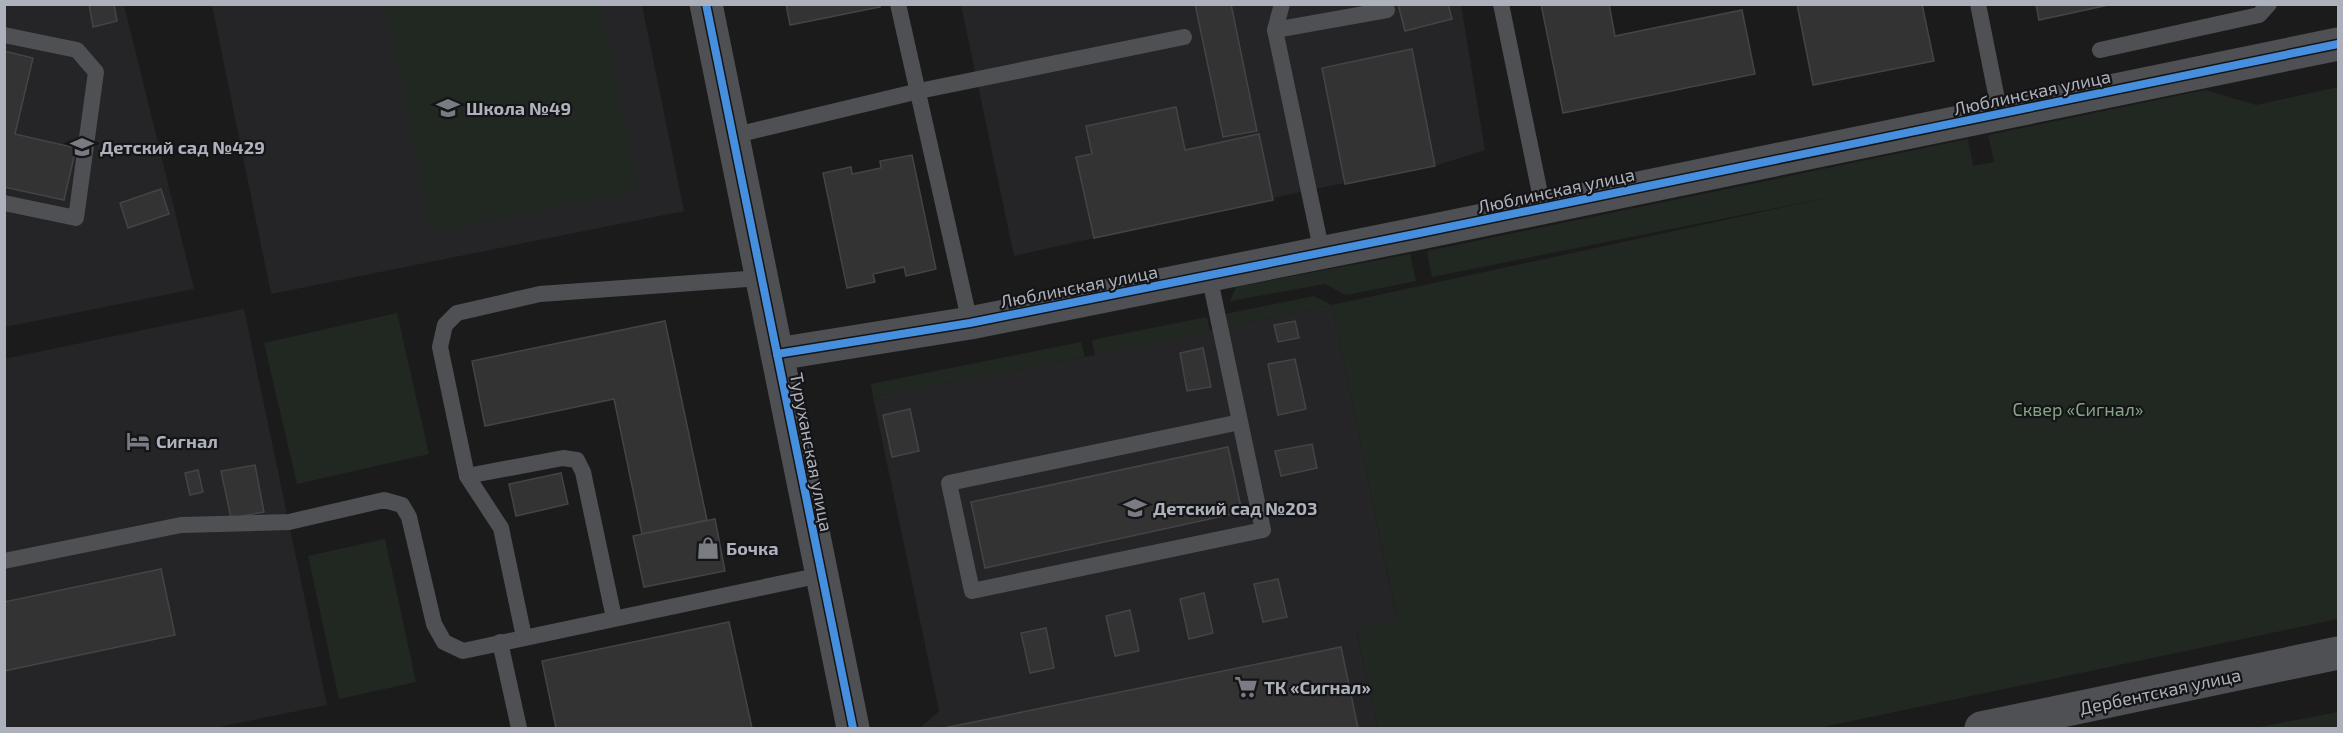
<svg xmlns="http://www.w3.org/2000/svg" width="2343" height="733" font-family="'Exo 2',sans-serif">
  <rect width="100%" height="100%" fill="#1b1b1b"/>
  <g fill="#252527">
    <path d="M5 5H124L194 289 5 327Z"/>
    <path d="M212 5H642L684 211 271 294Z"/>
    <path d="M961 5H1461L1485 150 1435 166 1309 190 1014 256Z"/>
    <path d="M1332 305 1397 620 1356 629 1378 728H920L939 711 873 397 1090 356Z"/>
    <path d="M244 309 327 705 214 728H5L4 359Z"/>
  </g>
  <g fill="#212822">
    <path d="M385 5H600L639 190 432 233Z"/>
    <path d="M2338 87V619L1818 728H1378L1356 628 1397 619 1332 305 1228 327 1225 314 1314 296 1332 305 1836 196 1432 277 1427 251 1968 139 1973 166 1994 162 1988 135 2205 90 2256 105Z"/>
    <path d="M1410 254 1416 281 1346 295 1325 284 1230 301 1236 287Z"/>
    <path d="M397 313 429 454 297 484 264 343Z"/>
    <path d="M1207 317 1210 331 1095 355 1092 340Z"/>
    <path d="M1081 342 1085 357 873 397 871 384Z"/>
    <path d="M385 539 416 682 339 699 308 556Z"/>
    <path d="M2338 712V728H2254Z"/>
  </g>
  <g fill="#333" stroke="#434447" stroke-width="1.5">
    <path d="M89 4H114L117 21 93 27Z"/>
    <path d="M786 4H879L880 7 790 25Z"/>
    <path d="M1195 4H1231L1257 131 1223 137Z"/>
    <path d="M1398 4H1448L1452 19 1405 31Z"/>
    <path d="M1541 4H1609L1615 36 1742 10 1755 74 1563 113Z"/>
    <path d="M1797 4H1922L1934 61 1813 85Z"/>
    <path d="M2036 4H2113L2039 20Z"/>
    <path d="M1412 49 1435 166 1345 184 1322 68Z"/>
    <path d="M4 51 33 58 15 134 76 148 64 200 4 187Z"/>
    <path d="M1176 107 1185 150 1259 134 1273 200 1094 238 1076 157 1092 154 1086 126Z"/>
    <path d="M912 155 936 269 906 276 904 267 873 274 875 282 847 288 823 173 851 167 852 174 881 168 880 161Z"/>
    <path d="M161 189 169 214 128 228 120 203Z"/>
    <path d="M665 321 707 520 642 534 614 399 485 426 472 361Z"/>
    <path d="M1295 321 1299 338 1278 342 1274 325Z"/>
    <path d="M1203 348 1211 387 1187 391 1180 353Z"/>
    <path d="M1295 359 1306 409 1278 415 1268 364Z"/>
    <path d="M910 409 919 451 892 457 883 415Z"/>
    <path d="M1312 444 1317 468 1281 476 1275 451Z"/>
    <path d="M1228 447 1242 512 985 568 971 502Z"/>
    <path d="M255 465 264 512 231 518 221 471Z"/>
    <path d="M198 470 203 492 190 495 185 473Z"/>
    <path d="M561 473 568 504 516 516 509 484Z"/>
    <path d="M715 519 725 571 644 587 633 536Z"/>
    <path d="M161 569 175 635 4 671V602Z"/>
    <path d="M1278 579 1287 617 1263 622 1254 584Z"/>
    <path d="M1204 593 1213 633 1189 639 1180 599Z"/>
    <path d="M1130 610 1139 651 1115 656 1106 616Z"/>
    <path d="M729 622 752 728H556L542 661Z"/>
    <path d="M1046 628 1054 668 1030 673 1021 633Z"/>
    <path d="M1341 647 1358 728H944Z"/>
  </g>
  <g fill="none" stroke-linecap="round" stroke-linejoin="round">
    <g stroke="#4f5054" stroke-width="16">
      <path d="M898 4 970 323"/>
      <path d="M1501 4 1543 208"/>
      <path d="M1978 4 2000 114"/>
      <path d="M1275 30 1282 4"/>
      <path d="M4 35 77 50 96 72 76 218 4 203"/>
      <path d="M2100 50 2259 15 2269 4"/>
      <path d="M732 136 919 91 1184 37"/>
      <path d="M1322 253 1275 30 1387 10"/>
      <path d="M1209 275 1263 530 972 591 949 483 1240 422"/>
      <path d="M467 476 563 458 577 460 583 472 614 618"/>
      <path d="M4 561 181 525 289 522 384 500 402 505 409 517 434 624 444 642 463 651 821 575"/>
      <path d="M524 637 501 528 467 476 440 347 445 325 457 313 540 294 761 278"/>
      <path d="M500 642 519 728"/>
    </g>
    <g stroke="#4f5054" stroke-width="33">
      <path d="M706 4 853 728"/>
      <path d="M777 354 970 323 1415 234 2338 44"/>
    </g>
    <path stroke="#4f5054" stroke-width="33" d="M1981 728 2338 653"/>
    <g stroke="#151517" stroke-width="11">
      <g id="cycleway">
        <path d="M706 4 853 728"/>
        <path d="M777 354 970 323 1415 234 2338 44"/>
      </g>
    </g>
    <use href="#cycleway" stroke="#468fdf" stroke-width="8"/>
  </g>
  <defs>
    <g id="school-bare" transform="scale(1.8)"><path d="M0-5L7-2L0 1L-7-2ZM-4 1L0 2.5L4 1V4Q0 6-4 4Z" fill="#7a7c83" stroke="#151517" stroke-width="2.5" paint-order="stroke"/></g>
    <g id="hotel-bare" transform="scale(1.8)"><path d="M-6-4.5h1.5V1H6V5H4.5V3h-9V5H-6ZM-4 0a1.8 1.8 0 1 1 3.6 0ZM.5 0V-2.5h3Q6-2.5 6 0Z" fill="#7a7c83" stroke="#151517" stroke-width="2.5" paint-order="stroke"/></g>
    <g id="shop-bare" transform="scale(1.8)"><path d="M-5-2.5h2.3a2.7 3.5 0 0 1 5.4 0H5L5.5 6h-11ZM-1.5-2.5h3a1.5 2.3 0 0 0-3 0Z" fill="#7a7c83" stroke="#151517" stroke-width="2.5" paint-order="stroke"/></g>
    <g id="supermarket-bare" transform="scale(1.8)"><path d="M-6-5.5h2.5l.6 2H6L4.5 2H-2.5L-4.4-4H-6ZM-1.5 3.2a1.3 1.3 0 1 0 .1 0ZM3 3.2a1.3 1.3 0 1 0 .1 0Z" fill="#7a7c83" stroke="#151517" stroke-width="2.5" paint-order="stroke"/></g>
  </defs>
  <g fill-rule="evenodd">
    <use href="#school-bare" x="448" y="108"/>
    <use href="#school-bare" x="82" y="147"/>
    <use href="#hotel-bare" x="138" y="441"/>
    <use href="#school-bare" x="1135" y="508"/>
    <use href="#shop-bare" x="708" y="548"/>
    <use href="#supermarket-bare" x="1246" y="687"/>
  </g>
  <g text-anchor="middle" dominant-baseline="central" stroke-width="4.5" stroke-linejoin="round" paint-order="stroke">
    <g font-size="18" fill="#adb1bb" stroke="#151517">
      <text transform="translate(2032 92) rotate(-12)">Люблинская улица</text>
      <text transform="translate(1556 190) rotate(-12)">Люблинская улица</text>
      <text transform="translate(1079 286) rotate(-11)">Люблинская улица</text>
      <text transform="translate(812 452) rotate(79)">Туруханская улица</text>
      <text transform="translate(2160 691) rotate(-12)">Дербентская улица</text>
    </g>
    <g font-size="18" font-weight="bold" fill="#adb1bb" stroke="#151517" text-anchor="start">
      <text x="466" y="108">Школа №49</text>
      <text x="100" y="147">Детский сад №429</text>
      <text x="156" y="441">Сигнал</text>
      <text x="1153" y="508">Детский сад №203</text>
      <text x="726" y="548">Бочка</text>
      <text x="1264" y="687">ТК «Сигнал»</text>
    </g>
    <g font-size="18" fill="#85a586" stroke="#151517">
      <text x="2078" y="409">Сквер «Сигнал»</text>
    </g>
  </g>
  <rect width="2343" height="733" fill="none" stroke="#adb1bb" stroke-width="12"/>
</svg>
